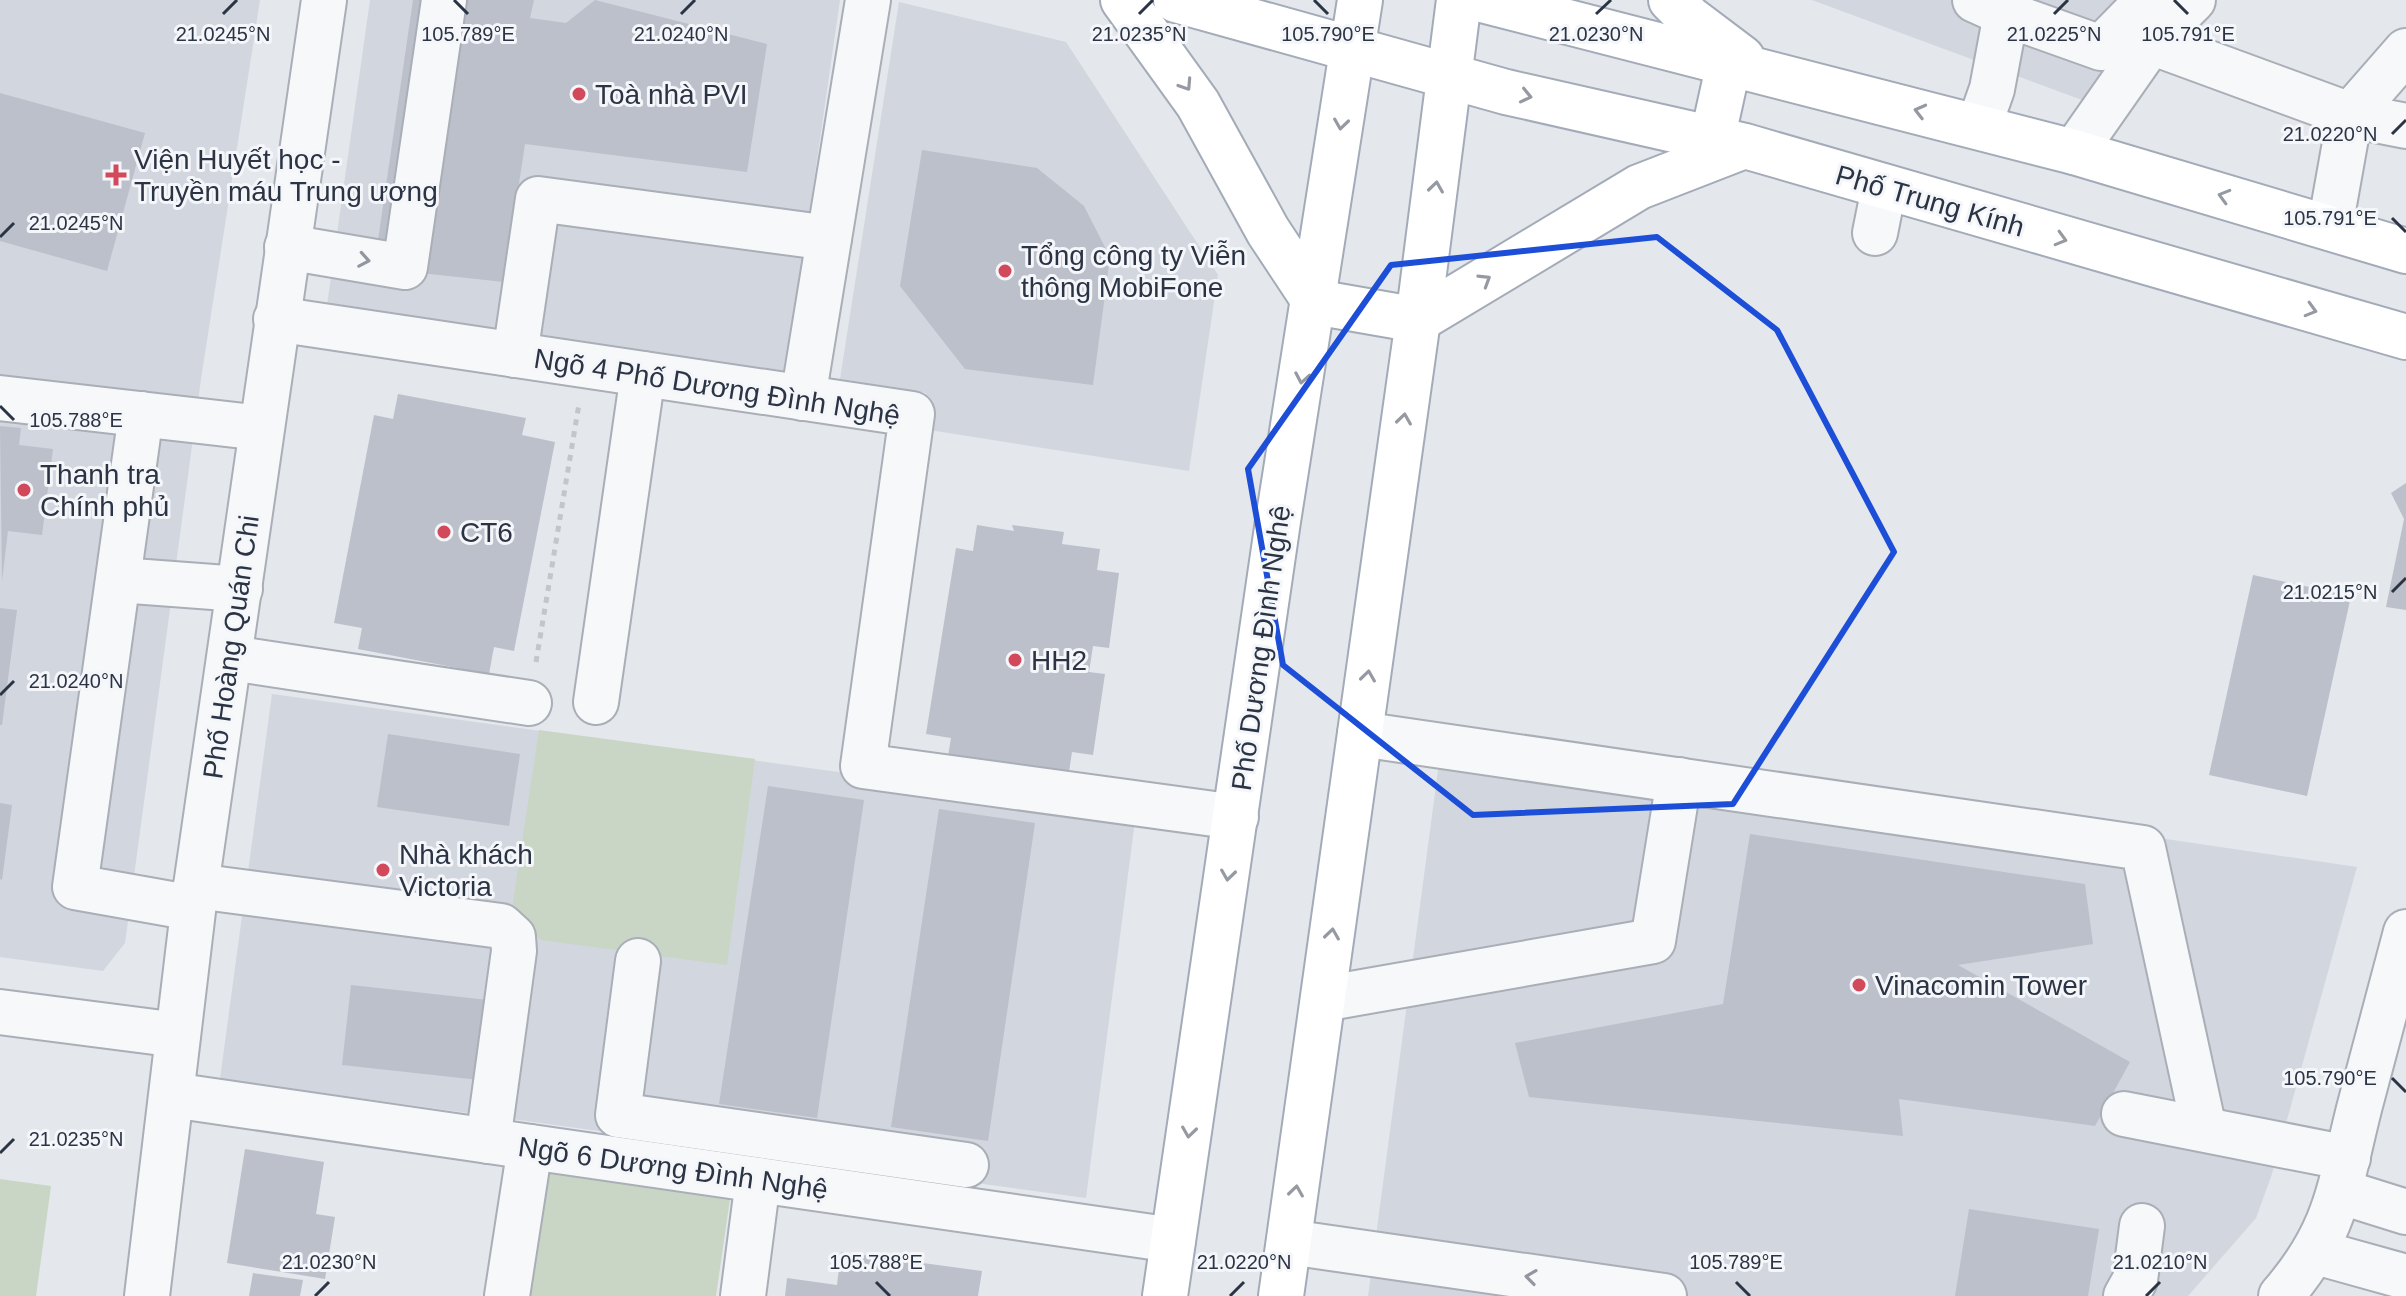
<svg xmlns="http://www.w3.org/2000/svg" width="2406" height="1296" font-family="Helvetica,sans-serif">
  <rect width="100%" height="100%" fill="#e4e7ec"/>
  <g fill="#d2d6de">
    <path d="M0 0H260L201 379 125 943 103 971 0 957Z"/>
    <path d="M370 0H840L785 382 326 312Z"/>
    <path d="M1812 0H2177L2082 100Z"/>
    <path d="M899 2 1066 42 1218 275 1189 471 923 429 926 393 840 379Z"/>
    <path d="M272 694 1136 813 1086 1198 220 1079Z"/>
    <path d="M1443 733 2357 867 2272 1174 2256 1218 2188 1296H1368Z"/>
  </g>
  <g fill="#c9d6c5">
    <path d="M539 730 755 759 727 965 541 940 512 909Z"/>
    <path d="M540 1172 730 1199 716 1296H522Z"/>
    <path d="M0 1179 51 1186 36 1296H0Z"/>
  </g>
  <g fill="#bbc0ca">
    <path d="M413 0H534L530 18 566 23 595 0 767 44 747 172 525 144 504 282 374 268Z"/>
    <path d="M0 93 145 133 107 271 0 241Z"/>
    <path d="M922 150 1037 168 1084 206 1110 257 1093 385 965 369 900 286Z"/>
    <path d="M398 394 526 418 522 435 555 442 514 651 494 647 489 674 358 649 362 628 334 623 374 415 393 419Z"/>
    <path d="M0 426 21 428 19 445 53 449 42 535 8 531 2 581Z"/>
    <path d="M2406 483V610L2386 607 2404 519 2391 493Z"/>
    <path d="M977 525 1014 531 1012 525 1064 532 1062 544 1100 549 1097 570 1119 573 1109 648 1093 646 1089 672 1105 674 1093 755 1072 752 1069 772 1031 767 1029 779 948 756 951 738 926 734 956 548 973 551Z"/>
    <path d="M2253 575 2351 596 2307 796 2209 775Z"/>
    <path d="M0 608 17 610 2 725H0Z"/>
    <path d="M388 734 520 754 509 826 377 807Z"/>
    <path d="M768 786 864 800 817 1118 719 1104Z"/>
    <path d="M0 803 12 805 2 880 0 879Z"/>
    <path d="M939 809 1035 823 988 1141 891 1127Z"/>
    <path d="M1750 834 2085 884 2093 944 1958 965 2130 1062 2095 1126 1899 1099 1903 1136 1529 1097 1515 1043 1723 1004Z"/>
    <path d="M351 985 488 1000 479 1080 342 1065Z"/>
    <path d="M245 1149 324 1162 316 1214 335 1217 325 1279 227 1263Z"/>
    <path d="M1969 1209 2099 1229 2088 1296H1955Z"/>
    <path d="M841 1252 982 1271 978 1296H785L787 1278 837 1285Z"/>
    <path d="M253 1273 303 1280 300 1296H249Z"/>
  </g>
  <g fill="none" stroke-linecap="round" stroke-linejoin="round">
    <g stroke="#a9aeb7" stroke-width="48">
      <g id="minor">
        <path d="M1975 0 2006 14 1992 89 1979 126"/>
        <path d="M2006 14 2101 48 2148 0"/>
        <path d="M2151 42 2350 115 2406 126"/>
        <path d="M2074 152 2151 42 2193 0"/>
        <path d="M2330 227 2350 115 2406 51"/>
        <path d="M1875 233 1884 188"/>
        <path d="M287 247 405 267 444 0"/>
        <path d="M276 319 912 414 863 766 1236 817"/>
        <path d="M515 355 538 199 829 238"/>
        <path d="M0 398 261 428"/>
        <path d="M803 398 868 0"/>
        <path d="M141 414 75 887 193 908"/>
        <path d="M119 580 240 589"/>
        <path d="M231 658 529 703"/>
        <path d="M596 702 643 374"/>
        <path d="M1360 734 2143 848 2204 1129"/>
        <path d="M196 886 501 926 513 937 514 951 488 1141"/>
        <path d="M638 961 618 1115 966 1165"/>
        <path d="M1323 999 1653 941 1679 780"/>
        <path d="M0 1012 178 1035"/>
        <path d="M172 1095 1173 1240"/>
        <path d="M2124 1114 2348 1158"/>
        <path d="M2342 1192 2406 1212"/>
        <path d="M1289 1242 1664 1296"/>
        <path d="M2316 1252 2406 1277"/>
        <path d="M147 1296 196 886 324 0"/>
        <path d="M507 1296 530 1147"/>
        <path d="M743 1296 758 1180"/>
        <path d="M2126 1296 2135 1280 2142 1226"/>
        <path d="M2281 1296C2339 1229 2339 1186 2360 1105 2375 1047 2391 990 2406 932"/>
      </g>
    </g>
    <g stroke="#a3abb8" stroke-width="48">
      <g id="major">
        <path d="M1123 0 1198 104 1268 231 1315 302 1418 320 1639 187 1742 147"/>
        <path d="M1176 0 1506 92 1745 146 2406 337"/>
        <path d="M1482 0 2074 152 2406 251"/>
        <path d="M1671 0 1689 18 1742 58"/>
        <path d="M1712 140 1729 63"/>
        <path d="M1165 1296 1278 521 1360 0"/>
        <path d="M1281 1296 1418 320 1459 0"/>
      </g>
    </g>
    <path stroke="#c2c5cb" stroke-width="5" stroke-dasharray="6 6" stroke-linecap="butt" d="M536 662 579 404"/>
    <use href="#minor" stroke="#f7f8fa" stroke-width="44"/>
    <use href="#major" stroke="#fff" stroke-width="44"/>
  </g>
  <defs><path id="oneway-chevron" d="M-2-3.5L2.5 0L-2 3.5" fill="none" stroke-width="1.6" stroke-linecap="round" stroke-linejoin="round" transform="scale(2)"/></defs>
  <g stroke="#959aa2">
    <use href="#oneway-chevron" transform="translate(1186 85) rotate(57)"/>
    <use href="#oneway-chevron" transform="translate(1526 96) rotate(13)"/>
    <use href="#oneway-chevron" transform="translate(1920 111) rotate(-166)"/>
    <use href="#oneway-chevron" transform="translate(1341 124) rotate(98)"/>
    <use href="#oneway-chevron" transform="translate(1436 187) rotate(-82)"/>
    <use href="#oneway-chevron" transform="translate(2224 196) rotate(-164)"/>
    <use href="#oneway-chevron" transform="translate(2061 239) rotate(16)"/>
    <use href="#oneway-chevron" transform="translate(1485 280) rotate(-32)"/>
    <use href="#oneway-chevron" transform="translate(2311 310) rotate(16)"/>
    <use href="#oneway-chevron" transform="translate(1302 378) rotate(100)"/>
    <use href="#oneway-chevron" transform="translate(1404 419) rotate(-82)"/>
    <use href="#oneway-chevron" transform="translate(1368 676) rotate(-82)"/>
    <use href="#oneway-chevron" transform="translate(1228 875) rotate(98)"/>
    <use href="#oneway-chevron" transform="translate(1332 934) rotate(-82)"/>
    <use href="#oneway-chevron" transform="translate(1189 1132) rotate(98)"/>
    <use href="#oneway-chevron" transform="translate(1296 1191) rotate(-82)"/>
  </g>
  <g stroke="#9196a0">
    <use href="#oneway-chevron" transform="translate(364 260) rotate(10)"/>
    <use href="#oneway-chevron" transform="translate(1531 1277) rotate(-172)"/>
  </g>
  <path fill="none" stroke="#1d4ed8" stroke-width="6" stroke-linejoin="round" d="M1657 237 1777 330 1894 552 1733 804 1473 815 1283 665 1248 469 1391 265Z"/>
  <path fill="none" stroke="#2b3445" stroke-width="3" d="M454 0 468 14M1314 0 1328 14M2174 0 2188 14M223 14 237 0M681 14 695 0M1139 14 1153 0M1596 14 1611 0M2054 14 2068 0M2392 134 2406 120M2392 218 2406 232M0 237 14 223M0 406 14 420M2392 592 2406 578M0 695 14 681M2392 1078 2406 1092M0 1153 14 1139M876 1282 890 1296M1736 1282 1750 1296M315 1296 329 1282M1230 1296 1244 1282M2146 1296 2160 1282"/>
  <g fill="#d1495b" stroke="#f4f6f9" stroke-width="3">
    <circle cx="579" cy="94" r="8"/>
    <path d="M112 163h8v8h8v8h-8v8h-8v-8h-8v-8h8z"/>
    <circle cx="1005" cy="271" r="8"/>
    <circle cx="24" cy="490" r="8"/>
    <circle cx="444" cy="532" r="8"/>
    <circle cx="1015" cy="660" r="8"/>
    <circle cx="383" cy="870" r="8"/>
    <circle cx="1859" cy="985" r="8"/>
  </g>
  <g text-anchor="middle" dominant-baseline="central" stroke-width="6" stroke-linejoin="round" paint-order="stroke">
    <g font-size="28" fill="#2b3445" stroke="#f4f6f9" text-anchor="start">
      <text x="595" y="94">Toà nhà PVI</text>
      <text x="134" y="159">Viện Huyết học -<tspan x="134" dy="32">Truyền máu Trung ương</tspan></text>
      <text x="1021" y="255">Tổng công ty Viễn<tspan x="1021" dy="32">thông MobiFone</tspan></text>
      <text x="40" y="474">Thanh tra<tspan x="40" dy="32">Chính phủ</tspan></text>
      <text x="460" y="532">CT6</text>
      <text x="1031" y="660">HH2</text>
      <text x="399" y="854">Nhà khách<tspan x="399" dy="32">Victoria</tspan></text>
      <text x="1875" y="985">Vinacomin Tower</text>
    </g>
    <g font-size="28" fill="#2b3445" stroke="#f4f6f9">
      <text transform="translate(1930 201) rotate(16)">Phố Trung Kính</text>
      <text transform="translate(717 387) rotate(9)">Ngõ 4 Phố Dương Đình Nghệ</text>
      <text transform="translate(231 647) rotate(-82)">Phố Hoàng Quán Chi</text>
      <text transform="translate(1261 648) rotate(-82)">Phố Dương Đình Nghệ</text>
      <text transform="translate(673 1168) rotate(8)">Ngõ 6 Dương Đình Nghệ</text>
    </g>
  </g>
  <g font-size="20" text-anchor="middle" fill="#2b3445" stroke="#f4f6f9" stroke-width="6" stroke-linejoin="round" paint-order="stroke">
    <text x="223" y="41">21.0245°N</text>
    <text x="468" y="41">105.789°E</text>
    <text x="681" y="41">21.0240°N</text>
    <text x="1139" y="41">21.0235°N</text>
    <text x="1328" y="41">105.790°E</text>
    <text x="1596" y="41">21.0230°N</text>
    <text x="2188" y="41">105.791°E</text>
    <text x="2054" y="41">21.0225°N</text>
    <text x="2330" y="141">21.0220°N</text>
    <text x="2330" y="225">105.791°E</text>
    <text x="76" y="230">21.0245°N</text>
    <text x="76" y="427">105.788°E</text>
    <text x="2330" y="599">21.0215°N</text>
    <text x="76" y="688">21.0240°N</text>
    <text x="2330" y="1085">105.790°E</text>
    <text x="76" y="1146">21.0235°N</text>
    <text x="329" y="1269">21.0230°N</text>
    <text x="1244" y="1269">21.0220°N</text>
    <text x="2160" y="1269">21.0210°N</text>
    <text x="876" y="1269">105.788°E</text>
    <text x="1736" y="1269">105.789°E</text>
  </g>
</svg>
